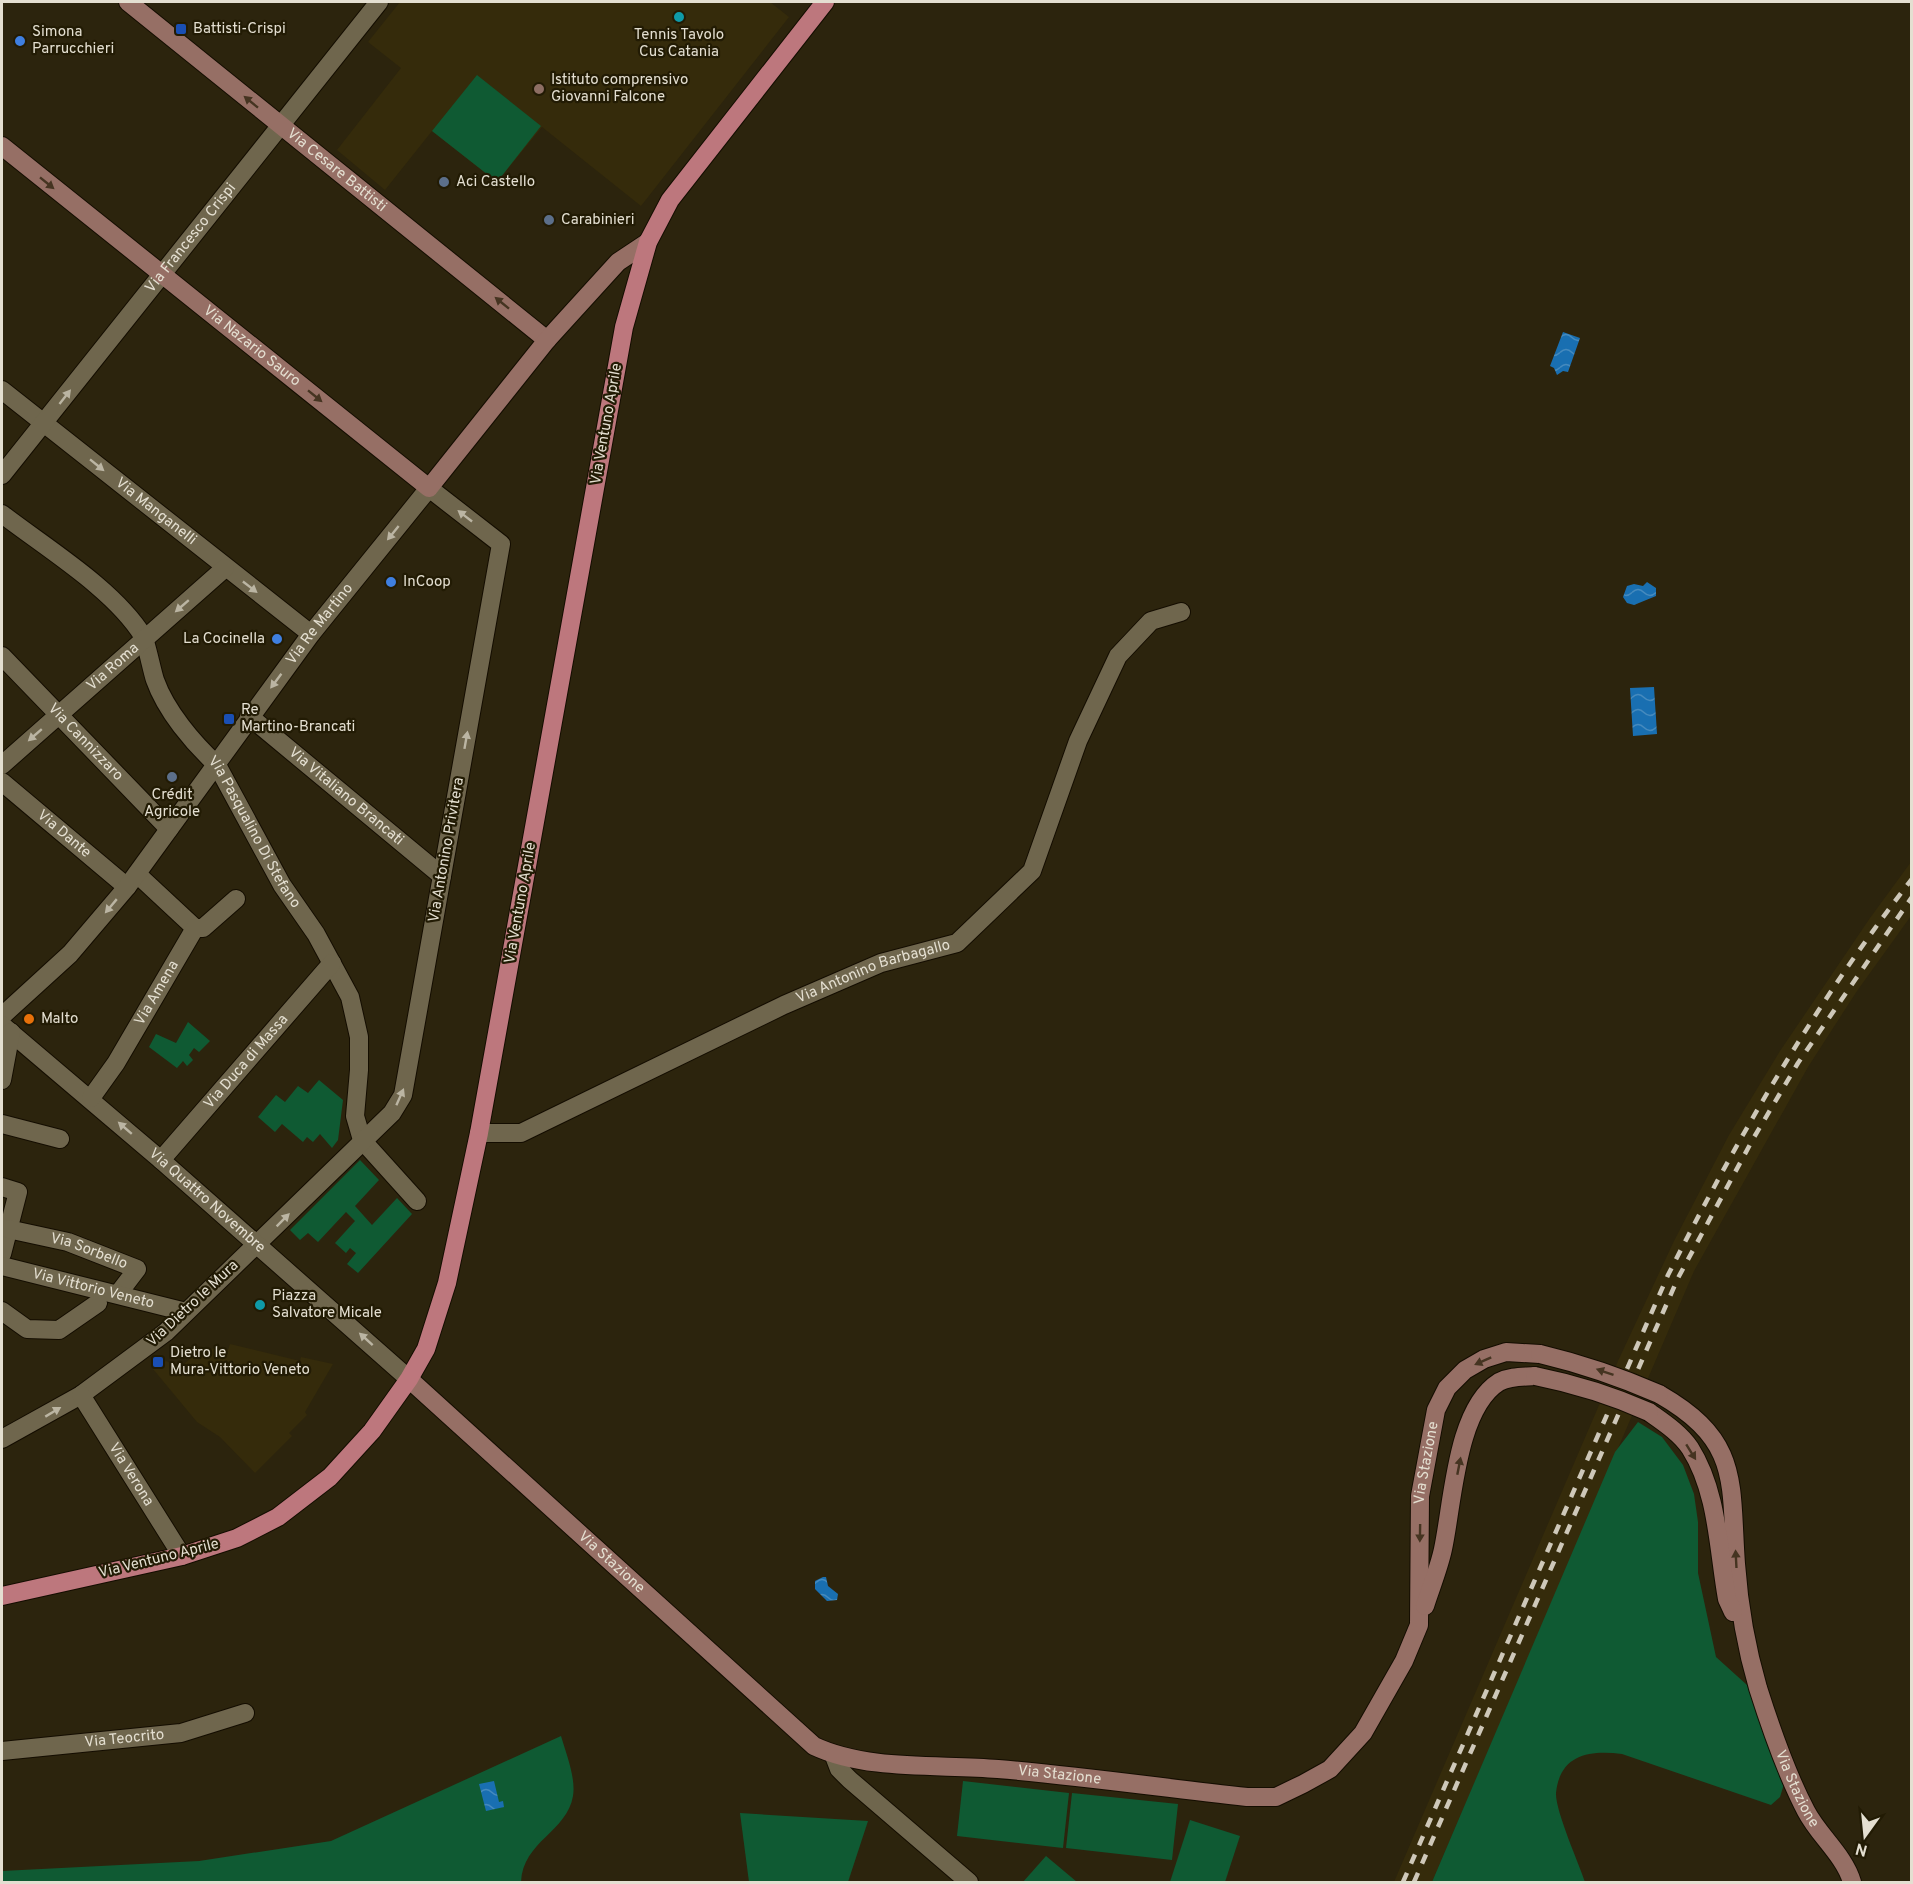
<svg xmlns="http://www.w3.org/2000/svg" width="1913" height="1884" font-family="Overpass,sans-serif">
  <defs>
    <pattern id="water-waves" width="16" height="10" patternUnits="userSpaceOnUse" patternTransform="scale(1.5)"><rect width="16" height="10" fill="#196fb1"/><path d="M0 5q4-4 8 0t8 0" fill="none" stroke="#458abe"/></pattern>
  </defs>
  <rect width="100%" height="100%" fill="#2c240d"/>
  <g fill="#352b0b">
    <path d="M400 2H770L789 17 641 206 542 127 497 182 432 131 385 190 337 150 401 68 368 42Z"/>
    <path d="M1911 862V916L1857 991 1808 1067 1694 1271 1432 1882H1394L1618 1361 1674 1241 1729 1135 1780 1051 1870 918Z"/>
    <path d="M230 1344 300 1361 301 1357 333 1364 305 1412 307 1415 289 1433 292 1436 255 1473 220 1437 197 1422 153 1369 166 1361 181 1367 198 1351 203 1355 215 1347 228 1350Z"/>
  </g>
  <g fill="#0f5a33">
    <path d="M477 75 541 126 497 182 432 131Z"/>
    <path d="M188 1022 210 1041 199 1052 194 1048 189 1055 193 1060 187 1066 183 1061 177 1068 149 1047 156 1034 176 1043Z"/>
    <path d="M319 1080 343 1100 338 1140 332 1148 320 1134 313 1142 307 1137 303 1142 282 1124 275 1132 258 1117 276 1095 285 1102 298 1086 308 1093Z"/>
    <path d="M360 1160 379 1180 355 1206 372 1225 397 1198 412 1214 358 1273 347 1264 356 1253 350 1248 346 1253 335 1243 355 1221 346 1212 318 1242 308 1233 300 1240 290 1230Z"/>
    <path d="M1638 1422 1662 1437 1683 1465 1694 1494 1698 1522V1573L1716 1657 1747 1685 1784 1784 1780 1797 1771 1805 1622 1754C1590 1750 1560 1754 1556 1793 1555 1810 1579 1864 1585 1882H1432L1615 1452Z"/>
    <path d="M561 1736C566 1753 576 1778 573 1796 567 1832 523 1841 521 1882H2V1871L199 1861 331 1841Z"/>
    <path d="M963 1781 1069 1793 1063 1848 957 1836Z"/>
    <path d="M1072 1793 1178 1804 1172 1860 1066 1848Z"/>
    <path d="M740 1813 868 1821 848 1882H749Z"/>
    <path d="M1190 1820 1240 1836 1225 1882H1170Z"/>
    <path d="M1046 1856 1077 1882H1023Z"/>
  </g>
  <g fill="url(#water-waves)">
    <path d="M1563 332 1580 338 1568 372 1563 371 1557 375 1554 368 1550 366Z"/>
    <path d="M1647 582 1656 588V596L1634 605 1627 603 1623 597 1627 586 1634 584 1643 586Z"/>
    <path d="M1654 687 1657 734 1633 736 1630 688Z"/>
    <path d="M823 1577H826L828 1586 838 1594 837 1600 827 1601 815 1589V1581Z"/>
    <path d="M494 1781 499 1802 503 1801 504 1807 486 1811 479 1784Z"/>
  </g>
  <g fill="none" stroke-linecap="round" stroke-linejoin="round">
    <g stroke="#140d00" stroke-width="20">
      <g id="street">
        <path id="s1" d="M2 390 311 634"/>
        <path id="s2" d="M2 475 379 2"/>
        <path id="s3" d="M2 514C46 548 114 589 143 636 146 641 152 671 155 680 166 711 193 743 217 765L282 885 316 934 350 997 359 1037V1070L355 1116 362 1140 417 1201"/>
        <path id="s4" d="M2 656 169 829"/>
        <path id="s5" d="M249 716 442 876"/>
        <path id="s6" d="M2 765 225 568"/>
        <path id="s7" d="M2 782 127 887"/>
        <path d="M137 874 195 928"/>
        <path id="s8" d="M2 1016 70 954 127 887 311 634 429 488 501 544 403 1095 392 1113 166 1332 81 1395 2 1439"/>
        <path id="s9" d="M2 1025 161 1160 409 1379"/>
        <path d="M2 1080 11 1032"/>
        <path id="s10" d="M91 1098 116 1063 195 928H203L236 899"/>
        <path d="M2 1124 60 1139"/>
        <path id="s11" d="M479 1133H521L784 1005 881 963 957 943 1032 871 1078 741 1118 656 1151 621 1181 612"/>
        <path id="s12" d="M161 1160 332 963"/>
        <path d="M2 1187 18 1192 2 1254"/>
        <path id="s13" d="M8 1229 68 1242 137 1269 118 1294"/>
        <path id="s14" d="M2 1266 186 1312"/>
        <path d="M2 1311 27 1329 59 1330 98 1303"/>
        <path id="s15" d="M81 1395 182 1556"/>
        <path id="s16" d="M2 1751 181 1733 245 1713"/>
        <path d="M834 1756 839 1769 850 1780 969 1882"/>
      </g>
    </g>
    <g stroke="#140d00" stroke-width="20">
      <g id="secondary">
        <path id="s17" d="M128 2 547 340"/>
        <path id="s18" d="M2 146 429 488 547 340 618 262 648 242"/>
        <path id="s19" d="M409 1379 814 1746C867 1771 939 1764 998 1769 1081 1776 1164 1788 1247 1797H1276L1303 1784 1330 1769 1363 1733 1404 1661 1419 1625 1420 1496 1436 1410 1447 1388 1465 1370 1484 1359 1506 1352 1540 1354"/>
        <path id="s20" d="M1659 1394C1741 1441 1730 1481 1736 1564 1739 1606 1746 1647 1758 1688 1771 1729 1786 1773 1806 1811 1819 1836 1844 1855 1852 1882"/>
        <path d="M1649 1412C1663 1422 1680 1433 1690 1448 1718 1492 1718 1549 1727 1599L1733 1612"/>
        <path d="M1425 1606C1431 1587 1439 1568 1443 1549 1453 1503 1456 1409 1499 1382 1511 1376 1523 1377 1535 1376"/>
      </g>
    </g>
    <g stroke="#140d00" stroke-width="20">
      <path id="primary" d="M2 1596 182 1556 237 1538 278 1517 330 1477 372 1431 409 1379 426 1349 447 1283 479 1133 624 327 648 242 670 200 825 2"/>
    </g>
    <use href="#street" stroke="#6f664d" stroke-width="18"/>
    <use href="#secondary" stroke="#966f65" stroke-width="18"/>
    <use href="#primary" stroke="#bd777d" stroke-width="18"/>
    <g stroke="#cec8b9" stroke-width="4.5" stroke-dasharray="10 10" stroke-linecap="butt">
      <path d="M1403 1882 1668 1275C1738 1137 1816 1002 1912 879"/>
      <path d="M1414 1882 1678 1278 1753 1139 1798 1063 1912 897"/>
    </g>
    <g stroke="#140d00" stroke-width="20" stroke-linecap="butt">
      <g id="secondary-bridge">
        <path d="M1540 1354C1582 1364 1620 1377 1659 1394"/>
        <path d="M1535 1376C1575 1384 1611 1395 1649 1412"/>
      </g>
    </g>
    <use href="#secondary-bridge" stroke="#966f65" stroke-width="18"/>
  </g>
  <defs><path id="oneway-solid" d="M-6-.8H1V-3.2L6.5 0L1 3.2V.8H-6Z" transform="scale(1.5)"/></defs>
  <g fill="#453421">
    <use href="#oneway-solid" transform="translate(251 102) rotate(-141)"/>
    <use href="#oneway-solid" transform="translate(47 183) rotate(39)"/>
    <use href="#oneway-solid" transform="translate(502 303) rotate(-141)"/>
    <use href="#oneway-solid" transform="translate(315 396) rotate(39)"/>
    <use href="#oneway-solid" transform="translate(1483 1361) rotate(156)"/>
    <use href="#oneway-solid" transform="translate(1605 1372) rotate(-161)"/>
    <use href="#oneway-solid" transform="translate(1691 1452) rotate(58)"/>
    <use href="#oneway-solid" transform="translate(1459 1466) rotate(-79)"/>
    <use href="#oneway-solid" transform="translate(1420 1533) rotate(91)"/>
    <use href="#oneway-solid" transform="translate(1736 1559) rotate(-93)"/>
  </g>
  <g fill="#bbb5a3">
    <use href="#oneway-solid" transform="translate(65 397) rotate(-52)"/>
    <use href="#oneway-solid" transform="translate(97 465) rotate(39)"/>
    <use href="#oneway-solid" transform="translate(465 516) rotate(-142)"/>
    <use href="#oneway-solid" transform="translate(393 533) rotate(129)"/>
    <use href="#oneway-solid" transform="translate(250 587) rotate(38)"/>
    <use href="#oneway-solid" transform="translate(182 606) rotate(139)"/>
    <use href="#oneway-solid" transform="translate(276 681) rotate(127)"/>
    <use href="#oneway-solid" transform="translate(35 735) rotate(139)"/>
    <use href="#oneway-solid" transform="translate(466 740) rotate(-80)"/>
    <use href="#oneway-solid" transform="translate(111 906) rotate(130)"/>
    <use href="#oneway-solid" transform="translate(400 1097) rotate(-66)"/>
    <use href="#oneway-solid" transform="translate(125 1128) rotate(-139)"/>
    <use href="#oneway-solid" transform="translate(283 1220) rotate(-45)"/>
    <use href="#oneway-solid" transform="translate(366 1339) rotate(-138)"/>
    <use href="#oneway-solid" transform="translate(53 1412) rotate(-31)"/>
  </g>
  <g fill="#0f9aa8" stroke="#221b04" stroke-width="2">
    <circle cx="679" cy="17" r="6"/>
    <circle cx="260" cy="1305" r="6"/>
  </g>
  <g fill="#1a4fb4" stroke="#221b04" stroke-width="2">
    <rect x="175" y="23" width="12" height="12" rx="3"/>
    <rect x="223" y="713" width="12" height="12" rx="3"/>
    <rect x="152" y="1356" width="12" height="12" rx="3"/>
  </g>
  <g fill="#3f7fe0" stroke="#221b04" stroke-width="2">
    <circle cx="20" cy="41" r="6"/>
    <circle cx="391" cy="582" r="6"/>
    <circle cx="277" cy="639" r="6"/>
  </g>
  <circle fill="#8d6e63" stroke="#221b04" stroke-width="2" cx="539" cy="89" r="6"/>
  <g fill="#5c6f8a" stroke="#221b04" stroke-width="2">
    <circle cx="444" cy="182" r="6"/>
    <circle cx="549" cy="220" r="6"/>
    <circle cx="172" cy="777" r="6"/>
  </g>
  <circle fill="#e8710a" stroke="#221b04" stroke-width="2" cx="29" cy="1019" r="6"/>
  <g text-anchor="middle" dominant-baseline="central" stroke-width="4.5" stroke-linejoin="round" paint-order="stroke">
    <g font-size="15" fill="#e4dfd1" stroke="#221b04" text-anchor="start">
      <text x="193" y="29">Battisti-Crispi</text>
      <text x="32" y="32">Simona<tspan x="32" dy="17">Parrucchieri</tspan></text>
      <text x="679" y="35" text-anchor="middle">Tennis Tavolo<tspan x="679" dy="17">Cus Catania</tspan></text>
      <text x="551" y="80">Istituto comprensivo<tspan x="551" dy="17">Giovanni Falcone</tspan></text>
      <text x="456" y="182">Aci Castello</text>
      <text x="561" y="220">Carabinieri</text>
      <text x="403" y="582">InCoop</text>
      <text x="265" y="639" text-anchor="end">La Cocinella</text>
      <text x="241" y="710">Re<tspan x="241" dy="17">Martino-Brancati</tspan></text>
      <text x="172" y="795" text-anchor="middle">Crédit<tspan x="172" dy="17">Agricole</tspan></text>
      <text x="41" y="1019">Malto</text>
      <text x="272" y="1296">Piazza<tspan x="272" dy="17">Salvatore Micale</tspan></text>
      <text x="170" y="1353">Dietro le<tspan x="170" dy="17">Mura-Vittorio Veneto</tspan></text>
    </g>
    <g font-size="15" fill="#e4dfd1" stroke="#221b04">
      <text stroke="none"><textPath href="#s17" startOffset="268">Via Cesare Battisti</textPath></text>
      <text stroke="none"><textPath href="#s2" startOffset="303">Via Francesco Crispi</textPath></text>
      <text stroke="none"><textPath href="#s18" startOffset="320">Via Nazario Sauro</textPath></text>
      <text transform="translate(607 424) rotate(-80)">Via Ventuno Aprile</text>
      <text stroke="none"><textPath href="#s1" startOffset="196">Via Manganelli</textPath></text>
      <text stroke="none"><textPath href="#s8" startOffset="506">Via Re Martino</textPath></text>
      <text stroke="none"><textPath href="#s6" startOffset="148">Via Roma</textPath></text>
      <text stroke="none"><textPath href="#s4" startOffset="120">Via Cannizzaro</textPath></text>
      <text stroke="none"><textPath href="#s5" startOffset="126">Via Vitaliano Brancati</textPath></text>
      <text stroke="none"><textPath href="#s3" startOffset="416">Via Pasqualino Di Stefano</textPath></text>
      <text stroke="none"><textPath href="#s7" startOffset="81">Via Dante</textPath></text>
      <text transform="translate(447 850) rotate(-80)">Via Antonino Privitera</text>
      <text transform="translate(521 903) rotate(-80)">Via Ventuno Aprile</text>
      <text stroke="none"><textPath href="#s11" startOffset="430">Via Antonino Barbagallo</textPath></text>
      <text stroke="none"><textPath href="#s10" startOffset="124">Via Amena</textPath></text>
      <text stroke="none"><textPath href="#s12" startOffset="130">Via Duca di Massa</textPath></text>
      <text stroke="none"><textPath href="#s9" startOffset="270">Via Quattro Novembre</textPath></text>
      <text stroke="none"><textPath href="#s13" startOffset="84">Via Sorbello</textPath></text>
      <text stroke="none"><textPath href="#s14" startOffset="94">Via Vittorio Veneto</textPath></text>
      <text transform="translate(193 1304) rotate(-43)">Via Dietro le Mura</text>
      <text stroke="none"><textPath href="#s19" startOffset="1407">Via Stazione</textPath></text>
      <text stroke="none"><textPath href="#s15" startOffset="94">Via Verona</textPath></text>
      <text transform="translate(159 1559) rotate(-14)">Via Ventuno Aprile</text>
      <text stroke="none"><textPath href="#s19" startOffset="273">Via Stazione</textPath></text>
      <text stroke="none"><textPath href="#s16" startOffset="123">Via Teocrito</textPath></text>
      <text stroke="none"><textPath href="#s19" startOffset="795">Via Stazione</textPath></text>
      <text stroke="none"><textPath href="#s20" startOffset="434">Via Stazione</textPath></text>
    </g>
  </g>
  <rect width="1913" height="1884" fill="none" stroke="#e4dfd1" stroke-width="6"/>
  <g transform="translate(1865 1836) rotate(195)" stroke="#221b04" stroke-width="4.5" paint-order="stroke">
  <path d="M0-4.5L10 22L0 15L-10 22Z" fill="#e4dfd1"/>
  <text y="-9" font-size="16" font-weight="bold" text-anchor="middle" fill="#e4dfd1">N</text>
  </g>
</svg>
